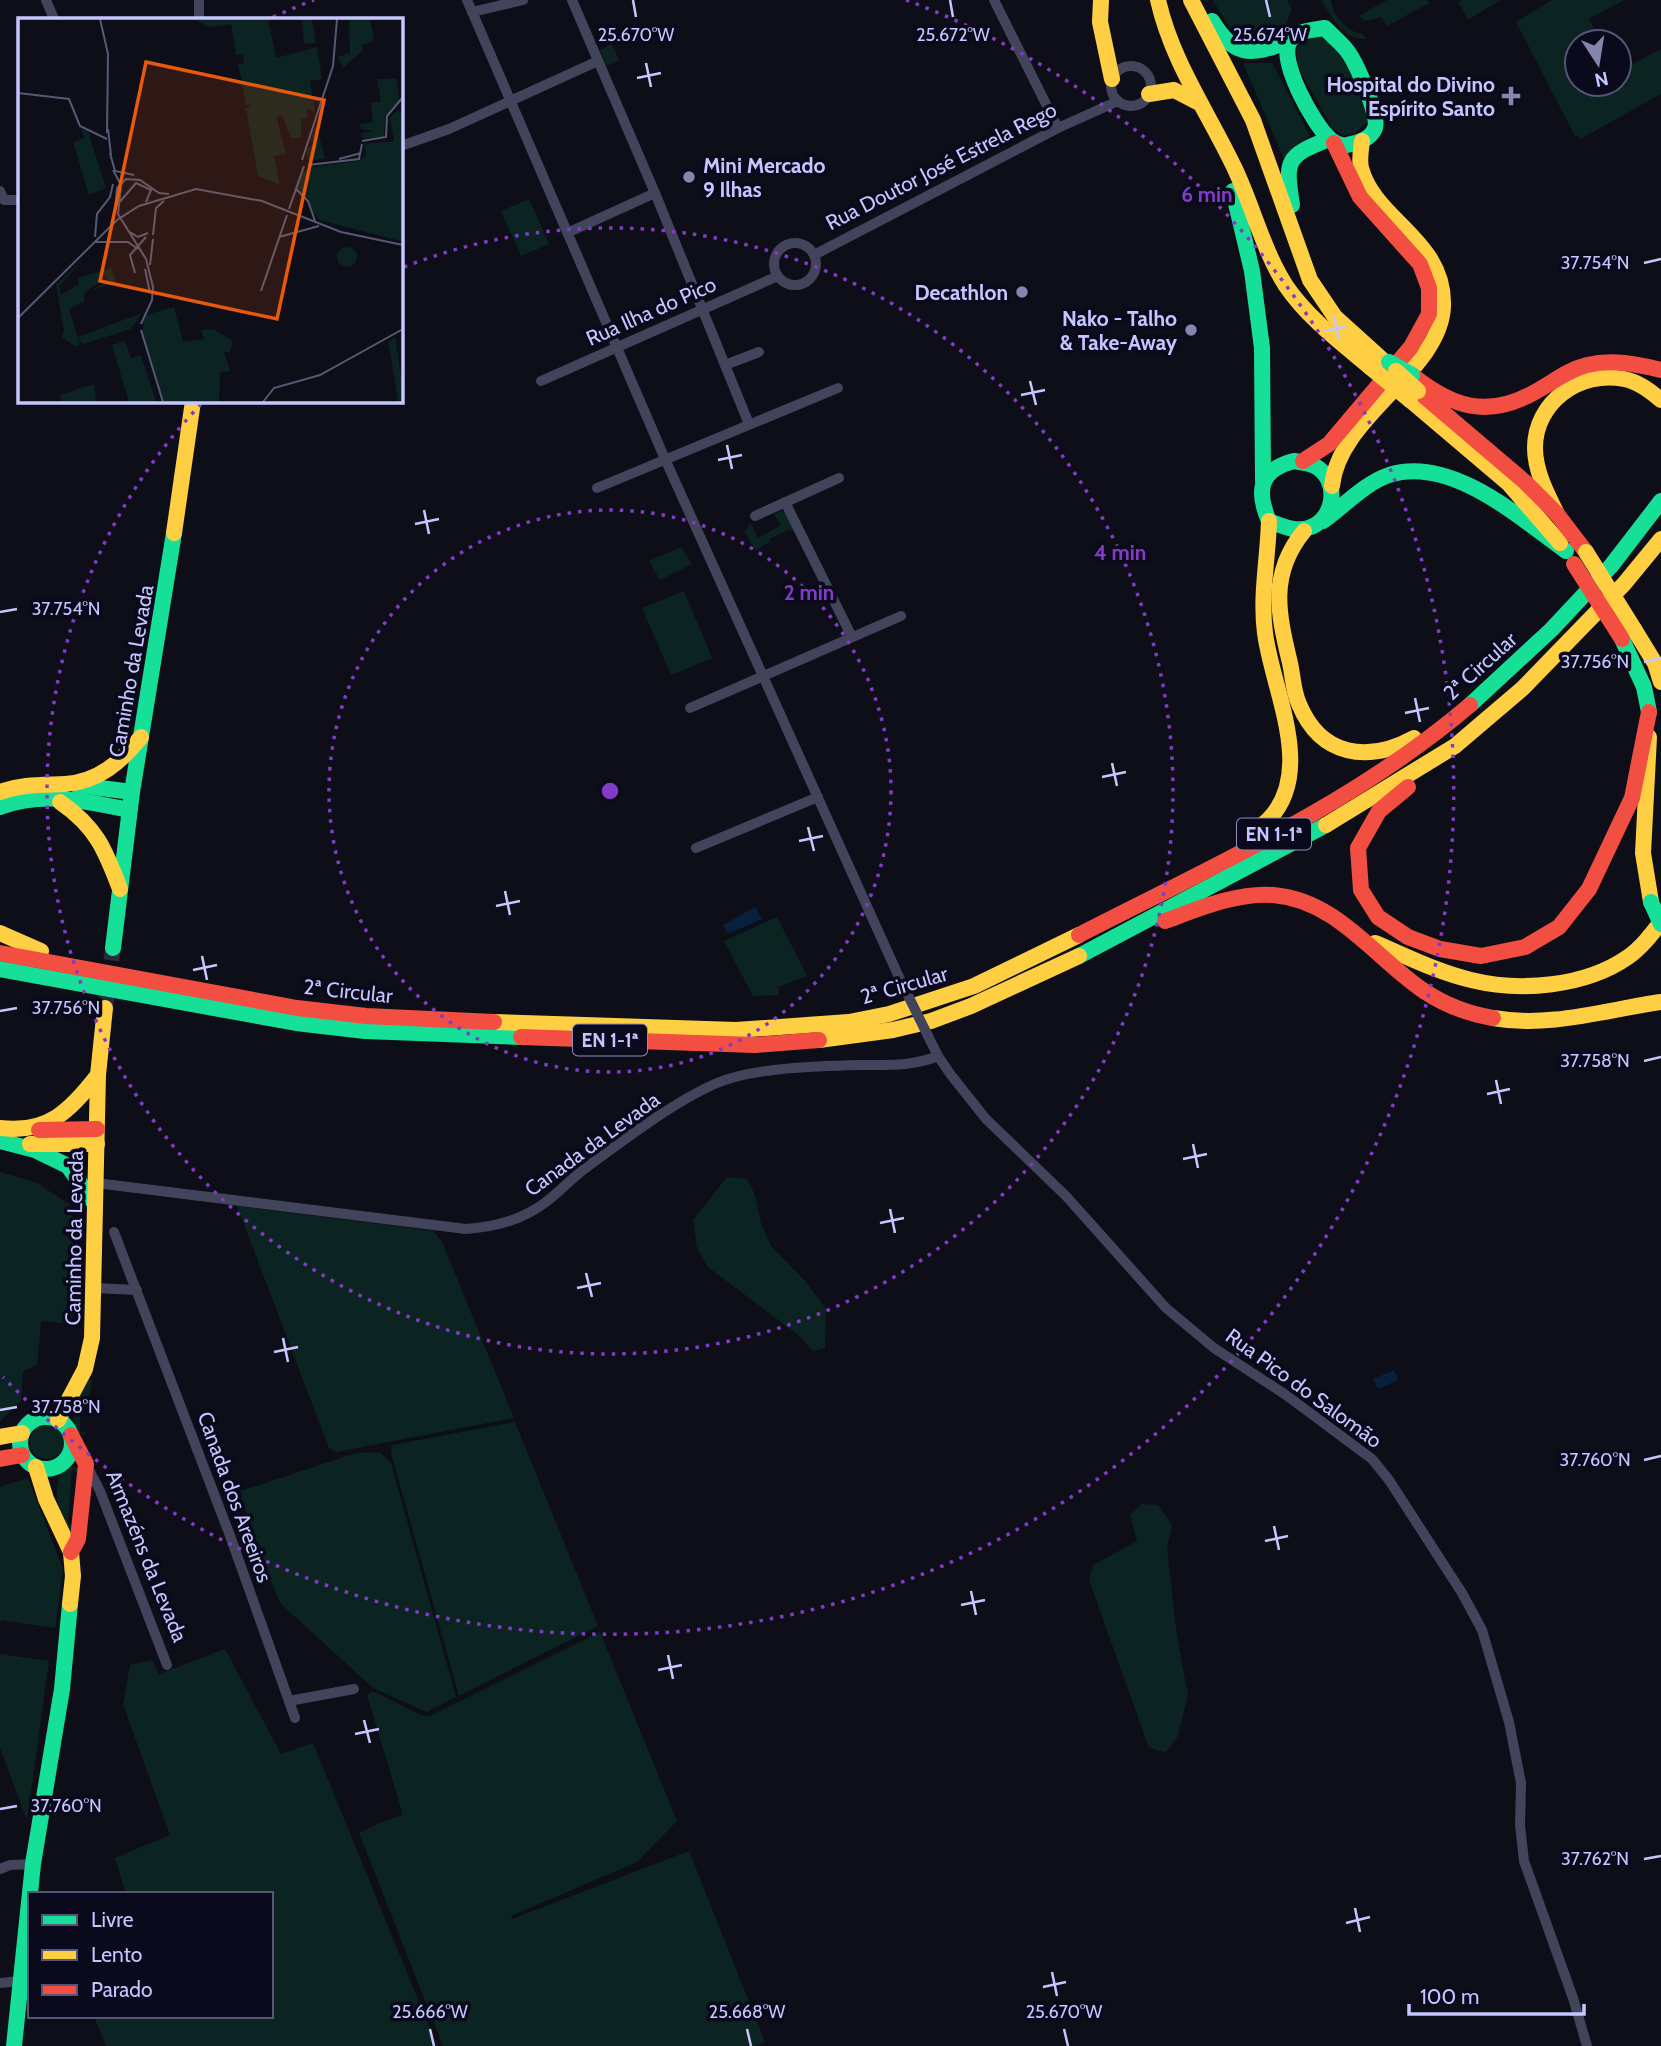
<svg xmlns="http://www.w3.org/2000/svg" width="1661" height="2046" font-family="Cabin,sans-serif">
  <rect width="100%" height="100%" fill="#0e0e18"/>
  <g fill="#0c2421">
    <path d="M1213 0H1287L1292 10 1282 32 1261 47 1237 41Z"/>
    <path d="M1321 0H1331C1331 14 1348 33 1363 34L1366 39C1345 41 1331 16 1321 0Z"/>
    <path d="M1387 0H1427L1429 3 1387 26 1381 17 1365 21 1359 16Z"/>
    <path d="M1462 0H1500L1468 20 1458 2Z"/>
    <path d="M1552 0H1624L1589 19 1601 42H1577V84H1619V71L1661 49V94L1580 139 1578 135 1575 136 1516 22Z"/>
    <path d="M1309 36 1326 38C1339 51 1371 105 1367 122L1354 134 1343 135 1333 129 1297 65V48Z"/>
    <path d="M612 44 619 60 607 66 600 50Z"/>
    <path d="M1243 63H1272L1310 136C1298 142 1290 149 1285 161Z"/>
    <path d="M529 199 549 244 521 256 501 211Z"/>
    <path d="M781 511 788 514 794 526 792 532 790 529 769 539 770 542 755 550 745 531 750 523 758 538 781 525 774 514Z"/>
    <path d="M681 547 692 564 660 580 649 561Z"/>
    <path d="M684 591 712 658 671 675 642 608Z"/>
    <path d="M777 917 807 976 778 987 779 995 753 996 724 941Z"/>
    <path d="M0 1172 37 1183 72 1206V1324L41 1321 37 1365 23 1371 21 1401 0 1421Z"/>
    <path d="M727 1177 747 1179 755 1195 761 1223 771 1246 806 1282 826 1309 825 1348 813 1351 798 1335 708 1267 697 1248 693 1220Z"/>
    <path d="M237 1206 434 1231 443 1244 514 1418 336 1452 329 1448Z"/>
    <path d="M89 1378 92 1380 89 1395 80 1400V1433L86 1432 84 1435 77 1433C68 1411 79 1397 89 1378Z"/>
    <path d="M515 1422 598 1626 459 1696 391 1453 392 1445Z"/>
    <circle cx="47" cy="1442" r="17"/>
    <path d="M380 1452 391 1463 456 1697 427 1712 373 1688 281 1604 260 1558 241 1496V1491L356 1453Z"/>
    <path d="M74 1467 79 1469 80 1474 72 1470 68 1522 75 1528 74 1539C61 1518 49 1492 63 1469Z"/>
    <path d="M28 1478 63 1569 55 1628 1 1620 0 1625V1487Z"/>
    <path d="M1142 1504 1158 1505 1172 1525 1167 1549 1177 1637 1188 1695 1178 1736 1166 1752 1149 1748 1089 1580 1093 1565 1137 1541 1130 1515Z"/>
    <path d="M600 1632 677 1821 637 1862 511 1916 512 1919 689 1851 765 2042 755 2046H443L359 1833 379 1823 403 1815 367 1695 373 1691 420 1715 430 1716Z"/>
    <path d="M225 1649 281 1754 313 1743 437 2046H106L94 2016H271V1894H126L115 1858 170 1835 123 1704 130 1665 152 1660 159 1674Z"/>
    <path d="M0 1654 49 1661 27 1820 0 1748Z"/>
  </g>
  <g fill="#08203b">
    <path d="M755 907 762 919 728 934 723 925Z"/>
    <path d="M1394 1370 1398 1380 1378 1389 1373 1379Z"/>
  </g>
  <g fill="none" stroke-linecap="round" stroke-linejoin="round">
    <path stroke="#292a3b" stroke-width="16" stroke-dasharray="16 8" stroke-linecap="butt" d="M105 1008 113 948"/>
    <g stroke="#41445a" stroke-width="10">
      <path d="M46 0 54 19"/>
      <path d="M199 0V19"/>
      <path d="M467 0 665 459 898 975"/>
      <path d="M572 0 655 193 749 424"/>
      <path d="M994 0 1058 128"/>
      <path d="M472 12 523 0"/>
      <circle cx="1131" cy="86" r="20"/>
      <path d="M401 146 449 129 598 61"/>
      <path d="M0 191 4 200H19"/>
      <path d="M567 233 655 193"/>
      <circle cx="795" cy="264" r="21"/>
      <path d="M814 255 1058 128 1118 101"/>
      <path d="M725 365 759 352"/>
      <path d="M541 381 778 276"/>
      <path d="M597 488 838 388"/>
      <path d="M785 502 852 637"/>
      <path d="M755 516 839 478"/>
      <path d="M690 708 901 616"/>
      <path d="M696 848 818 797"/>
      <path d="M928 1036 938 1056 951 1075 986 1119 1066 1196 1166 1308 1214 1348 1286 1395 1372 1459 1389 1480 1462 1593 1482 1630 1509 1722 1521 1783 1520 1825 1524 1861 1573 1998 1587 2046"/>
      <path d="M96 1183 466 1229C494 1227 524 1219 546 1202 559 1192 570 1180 583 1170 621 1142 673 1102 717 1083 755 1067 822 1066 865 1065 891 1065 913 1066 938 1056"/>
      <path d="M114 1232 229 1533 295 1718"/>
      <path d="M94 1288 137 1290"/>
      <path d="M86 1464 100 1491 167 1665"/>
      <path d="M289 1701 354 1689"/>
      <path d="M0 1869 10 1865 33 1864"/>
      <path d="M0 1983 20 1981"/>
    </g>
    <g stroke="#16e098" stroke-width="16">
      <path d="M1212 21C1234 57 1250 56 1287 42"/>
      <path d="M1325 28C1332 36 1342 43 1348 52 1356 63 1380 116 1375 128 1370 141 1355 143 1343 146 1339 144 1332 142 1329 138 1314 125 1277 59 1290 41 1298 30 1313 30 1325 28Z"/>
      <path d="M1233 191 1252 271 1262 348 1263 480"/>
      <path d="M1292 205C1285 160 1286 156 1329 139"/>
      <path d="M1294 461C1300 462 1309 463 1315 466 1339 479 1336 517 1311 527 1297 533 1282 526 1269 521 1256 491 1259 470 1294 461Z"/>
      <path d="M1323 521C1344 506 1365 483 1389 475 1451 455 1520 518 1566 551"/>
      <path d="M1622 639 1644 687 1649 712"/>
      <path d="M1470 705 1551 630 1611 566 1661 501"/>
      <path d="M77 785 132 792"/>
      <path d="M0 807C44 791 85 801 129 810"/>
      <path d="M113 948 132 792 174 533"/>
      <path d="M1079 956 1326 825"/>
      <path d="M0 969 296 1023 365 1031 521 1037"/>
      <path d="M0 1141 35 1150 68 1166 95 1204"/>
      <circle cx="46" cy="1443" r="26"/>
      <path d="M14 2046 33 1864 62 1689 70 1604"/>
    </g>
    <g stroke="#ffcf43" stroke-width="16">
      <path d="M1101 0 1100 22 1112 79"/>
      <path d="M1158 0C1172 62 1208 112 1235 169 1253 207 1263 250 1286 286 1308 318 1340 342 1370 367"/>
      <path d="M1191 0 1253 120 1310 280 1335 317 1387 364"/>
      <path d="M1149 94 1174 90 1199 103"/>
      <path d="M1410 400 1509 484 1560 543"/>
      <path d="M1332 486C1339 416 1440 372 1443 307 1446 240 1375 221 1361 168 1359 160 1361 149 1362 141"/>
      <path d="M1557 514C1547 494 1535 471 1535 448 1535 402 1580 370 1624 379 1639 382 1650 391 1661 400"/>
      <path d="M1304 531C1269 574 1278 613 1290 663 1293 676 1293 691 1299 704 1321 757 1368 763 1414 738"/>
      <path d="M174 533 193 401"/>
      <path d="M1634 629 1661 673"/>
      <path d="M1656 666 1661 682"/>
      <path d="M1649 737 1643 853 1651 902"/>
      <path d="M0 792C21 784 42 785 65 784 98 782 121 762 141 737"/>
      <path d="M60 802C96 827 105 849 120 889"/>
      <path d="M1326 825 1455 746 1523 688 1624 584 1661 539"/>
      <path d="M1244 838C1252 832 1263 826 1270 818 1315 769 1272 689 1265 633 1260 596 1268 558 1269 521"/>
      <path d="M0 933 41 951"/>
      <path d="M1375 943C1406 956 1437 972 1471 980 1520 992 1585 987 1628 957 1641 948 1651 935 1661 922"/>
      <path d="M1493 1018C1550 1028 1605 1010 1661 1002"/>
      <path d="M494 1022 736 1030 849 1022 889 1014 974 986 1079 935"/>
      <path d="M819 1040 893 1030 931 1021 971 1006 1079 956"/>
      <path d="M0 1128C48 1134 71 1110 98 1075"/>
      <path d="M30 1144H97"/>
      <path d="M58 1420 85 1369 92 1338 98 1075 105 1008"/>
      <path d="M0 1437 22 1433"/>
      <path d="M36 1467 46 1499 71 1552 73 1576 70 1604"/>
    </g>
    <g stroke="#f24e42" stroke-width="16">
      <path d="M1412 375C1452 407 1487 419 1535 392 1552 383 1567 370 1587 365 1612 359 1637 364 1661 370"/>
      <path d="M1418 391 1525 482 1557 514 1586 552"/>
      <path d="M1303 461 1329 444 1411 347 1429 314V288L1420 264 1360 197 1334 143"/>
      <path d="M1408 787 1379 811 1358 848 1361 890 1378 917 1408 937 1440 949 1481 956 1525 947 1559 927 1589 889 1632 798 1649 712"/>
      <path d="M1165 921C1198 909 1238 892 1273 895 1337 900 1375 958 1424 991 1445 1005 1469 1014 1493 1018"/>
      <path d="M1079 935C1213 866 1354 804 1470 705"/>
      <path d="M0 953 297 1008 366 1016 494 1022"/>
      <path d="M521 1037 755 1045 819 1040"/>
      <path d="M39 1130 97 1129"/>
      <path d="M71 1435 86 1464 78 1539 71 1552"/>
      <path d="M0 1459 22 1455"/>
    </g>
    <path stroke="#41445a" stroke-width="10" d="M898 975 928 1036"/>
    <g stroke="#16e098" stroke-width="16">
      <path d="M1389 362 1412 375"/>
      <path d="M1651 902 1661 924"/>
    </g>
    <g stroke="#ffcf43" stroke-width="16">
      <path d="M1370 367 1410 400"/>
      <path d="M1396 371 1418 391"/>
      <path d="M1586 552 1634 629"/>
    </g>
    <path stroke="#f24e42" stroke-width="16" d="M1574 564 1622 639"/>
  </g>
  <path fill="none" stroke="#c5c6ff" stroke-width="2.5" d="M633 0 636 17M950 0 953 17M1266 0 1270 17M646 63 651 87M637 78 661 73M1644 263 1661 259M1334 316 1339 340M1324 331 1348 326M1030 381 1036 405M1021 395 1045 390M727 445 732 469M718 460 742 455M424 510 429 534M415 524 439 519M0 612 17 609M1644 662 1661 658M1415 698 1420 722M1405 713 1429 708M1112 763 1117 786M1102 777 1126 772M808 827 814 851M799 841 823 836M505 891 510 915M496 906 520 901M202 956 207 980M193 970 217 965M0 1011 17 1008M1644 1061 1661 1057M1496 1080 1501 1104M1487 1094 1510 1089M1193 1144 1198 1168M1183 1159 1207 1154M890 1209 895 1233M880 1223 904 1218M586 1273 592 1297M577 1288 601 1283M283 1338 288 1362M274 1352 298 1347M0 1410 17 1407M1644 1460 1661 1456M1274 1526 1279 1550M1265 1541 1288 1536M971 1591 976 1615M961 1605 985 1600M668 1655 673 1679M658 1670 682 1665M364 1720 370 1743M355 1734 379 1729M0 1809 17 1806M1644 1859 1661 1856M1355 1908 1360 1932M1346 1923 1370 1917M1052 1972 1057 1996M1043 1987 1066 1982M430 2029 434 2046M747 2029 751 2046M1064 2029 1068 2046"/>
  <g fill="none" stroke="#823bc5" stroke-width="3.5" stroke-dasharray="3.5 7">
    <circle cx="610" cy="791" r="281"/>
    <path d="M404 267A563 563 0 1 1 202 403"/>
    <path d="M273 17A844 844 0 0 1 314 0M906 0A844 844 0 1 1 3 1377"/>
  </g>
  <g fill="#8586ae" stroke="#0a0a1c" stroke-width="2.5">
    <path d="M1507.5 85.5h7v7h7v7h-7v7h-7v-7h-7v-7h7z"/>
    <circle cx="689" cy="177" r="7"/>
    <circle cx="1022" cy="292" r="7"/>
    <circle cx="1191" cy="330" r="7"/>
  </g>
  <g text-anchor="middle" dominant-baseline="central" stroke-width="7" stroke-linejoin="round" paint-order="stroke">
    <g fill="#0a0a1c" stroke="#8d8ebb" stroke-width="2">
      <rect x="1237" y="818.5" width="74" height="31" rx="5"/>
      <rect x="573" y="1024.5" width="74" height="31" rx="5"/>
    </g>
    <g font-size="19" font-weight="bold" fill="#c5c6ff">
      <text x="1274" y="834">EN 1-1ª</text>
      <text x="610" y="1040">EN 1-1ª</text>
    </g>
    <g font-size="21" font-weight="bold" fill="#c5c6ff" stroke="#0a0a1c" text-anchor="end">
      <text x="1495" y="84">Hospital do Divino<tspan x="1495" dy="24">Espírito Santo</tspan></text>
      <text x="703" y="165" text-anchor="start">Mini Mercado<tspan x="703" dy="24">9 Ilhas</tspan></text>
      <text x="1008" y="292">Decathlon</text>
      <text x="1177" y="318">Nako - Talho<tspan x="1177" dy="24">&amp; Take-Away</tspan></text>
    </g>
    <g font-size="21" fill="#c5c6ff" stroke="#0a0a1c">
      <text transform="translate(941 166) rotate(-27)">Rua Doutor José Estrela Rego</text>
      <text transform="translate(651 311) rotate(-24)">Rua Ilha do Pico</text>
      <text transform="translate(1480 666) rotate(-42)">2ª Circular</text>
      <text transform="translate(131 671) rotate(-80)">Caminho da Levada</text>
      <text transform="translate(904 985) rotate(-16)">2ª Circular</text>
      <text transform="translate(348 991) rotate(6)">2ª Circular</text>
      <text transform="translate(592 1144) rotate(-36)">Canada da Levada</text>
      <text transform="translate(74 1238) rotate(-89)">Caminho da Levada</text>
      <text transform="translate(1304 1388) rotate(36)">Rua Pico do Salomão</text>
      <text transform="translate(235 1497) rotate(70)">Canada dos Areeiros</text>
      <text transform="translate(147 1556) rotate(68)">Armazéns da Levada</text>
    </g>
  </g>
  <g transform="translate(18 18)">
    <rect width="385" height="385" fill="#0e0e18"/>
    <path d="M176 1H250L258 40 299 29 304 61 292 63 297 95 289 90V100L283 101V120H273L264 97 258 98 268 136 256 138 262 167 240 158 228 91 234 87H228L224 65 228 63H224L220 46 226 45 225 37H218L213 6 192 9ZM284 1H294L298 25 286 26ZM331 1H352L356 23 344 27 345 32 325 50 320 39 332 35ZM359 61H379L381 82 367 98 366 119 344 120 343 115 356 113 343 111 342 106 355 104 353 84H363ZM380 92 385 97 383 223 301 202 279 170 282 158 292 149 341 143 348 137 346 126 376 123 372 100ZM298 106 307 141 290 142 288 132 297 125 292 122ZM64 111 70 114 88 170 71 177 55 124 66 120ZM319 239a10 10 0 1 1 20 0a10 10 0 1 1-20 0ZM66 240 41 269 43 277 61 266 60 260 93 250 98 264 72 273 90 263 88 257 82 258 83 263 66 275V284L51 291 62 326 58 329 44 319 46 312 38 267ZM156 289 165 324 186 321 183 312 195 311 215 323 212 334H206L212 353 202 354 201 384H146L124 313 128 297ZM124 295 113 311 65 326 60 319ZM377 319 385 372V384H380L372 334 370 324ZM107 323 113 340 123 337 138 384H111L94 327ZM76 366 78 384H43L42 377Z" fill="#0c2421"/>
    <path fill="none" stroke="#575874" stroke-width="2" d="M82 1 90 36 89 115M0 75 51 81 62 108 89 121M90 111 93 137M344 123 368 119 369 98 385 79M92 135 97 153 116 157M321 141 343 135M284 142 315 48 319 1M290 147 341 141 344 126M95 152 103 167 100 196 128 241 135 269 134 282 123 306M277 170 290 183 297 203M99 187 118 165 133 172 128 184M271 191 286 148M97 192 99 170 108 161 122 162 141 175 151 176M110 213 120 219 130 215M135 217 138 190 146 183M77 219 79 196 92 179 95 166M261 219 301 208M77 224H110L120 231M132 247 135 221M127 251 132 275M117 255 112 237 128 219M243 273 269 197M0 300 99 202 121 188 178 171 244 183 323 214 385 227M123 312 145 384M245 384 256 370 302 357 385 311"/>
    <path fill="#e8590c" fill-opacity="0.15" stroke="#e8590c" stroke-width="3.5" d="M128 44 306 82 259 301 82 263Z"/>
    <rect width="385" height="385" fill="none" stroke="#c5c6ff" stroke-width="3.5"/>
  </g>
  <g font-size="18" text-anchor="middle" fill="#c5c6ff" stroke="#0a0a1c" stroke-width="7" stroke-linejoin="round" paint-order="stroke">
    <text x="636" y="41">25.670°W</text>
    <text x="953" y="41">25.672°W</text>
    <text x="1270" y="41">25.674°W</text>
    <text x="1595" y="269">37.754°N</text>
    <text x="66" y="615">37.754°N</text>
    <text x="1595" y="668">37.756°N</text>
    <text x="66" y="1014">37.756°N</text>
    <text x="1595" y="1067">37.758°N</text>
    <text x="66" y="1413">37.758°N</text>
    <text x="1595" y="1466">37.760°N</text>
    <text x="66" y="1812">37.760°N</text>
    <text x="1595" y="1865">37.762°N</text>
    <text x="430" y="2018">25.666°W</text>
    <text x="747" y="2018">25.668°W</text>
    <text x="1064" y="2018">25.670°W</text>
  </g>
  <circle cx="610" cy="791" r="10" fill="#823bc5" stroke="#0a0a1c" stroke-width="3.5"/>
  <g font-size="21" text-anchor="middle" font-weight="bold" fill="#823bc5" stroke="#0a0a1c" stroke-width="7" stroke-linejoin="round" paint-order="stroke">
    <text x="1207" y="202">6 min</text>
    <text x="1120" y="560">4 min</text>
    <text x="809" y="600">2 min</text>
  </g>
  <rect x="28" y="1892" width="245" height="126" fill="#0a0a1c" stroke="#555577" stroke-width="2"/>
  <rect x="42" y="1915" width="35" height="10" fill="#16e098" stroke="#555577" stroke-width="2"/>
  <text x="91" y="1927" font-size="21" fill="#c5c6ff">Livre</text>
  <rect x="42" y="1950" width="35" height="10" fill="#ffcf43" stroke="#555577" stroke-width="2"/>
  <text x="91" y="1962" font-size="21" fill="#c5c6ff">Lento</text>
  <rect x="42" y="1985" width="35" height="10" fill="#f24e42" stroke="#555577" stroke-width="2"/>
  <text x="91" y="1997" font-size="21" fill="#c5c6ff">Parado</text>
  <g transform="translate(1598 63) rotate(168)"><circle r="33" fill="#0a0a1c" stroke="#555577" stroke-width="2"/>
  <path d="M0-5L12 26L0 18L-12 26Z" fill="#8586ae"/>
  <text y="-10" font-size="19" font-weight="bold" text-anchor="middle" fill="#c5c6ff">N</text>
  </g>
  <path d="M1409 2004v10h175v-10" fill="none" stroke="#c5c6ff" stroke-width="3.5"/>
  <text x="1420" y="2004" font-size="21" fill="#c5c6ff" stroke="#0a0a1c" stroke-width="5" paint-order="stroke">100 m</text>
</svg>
